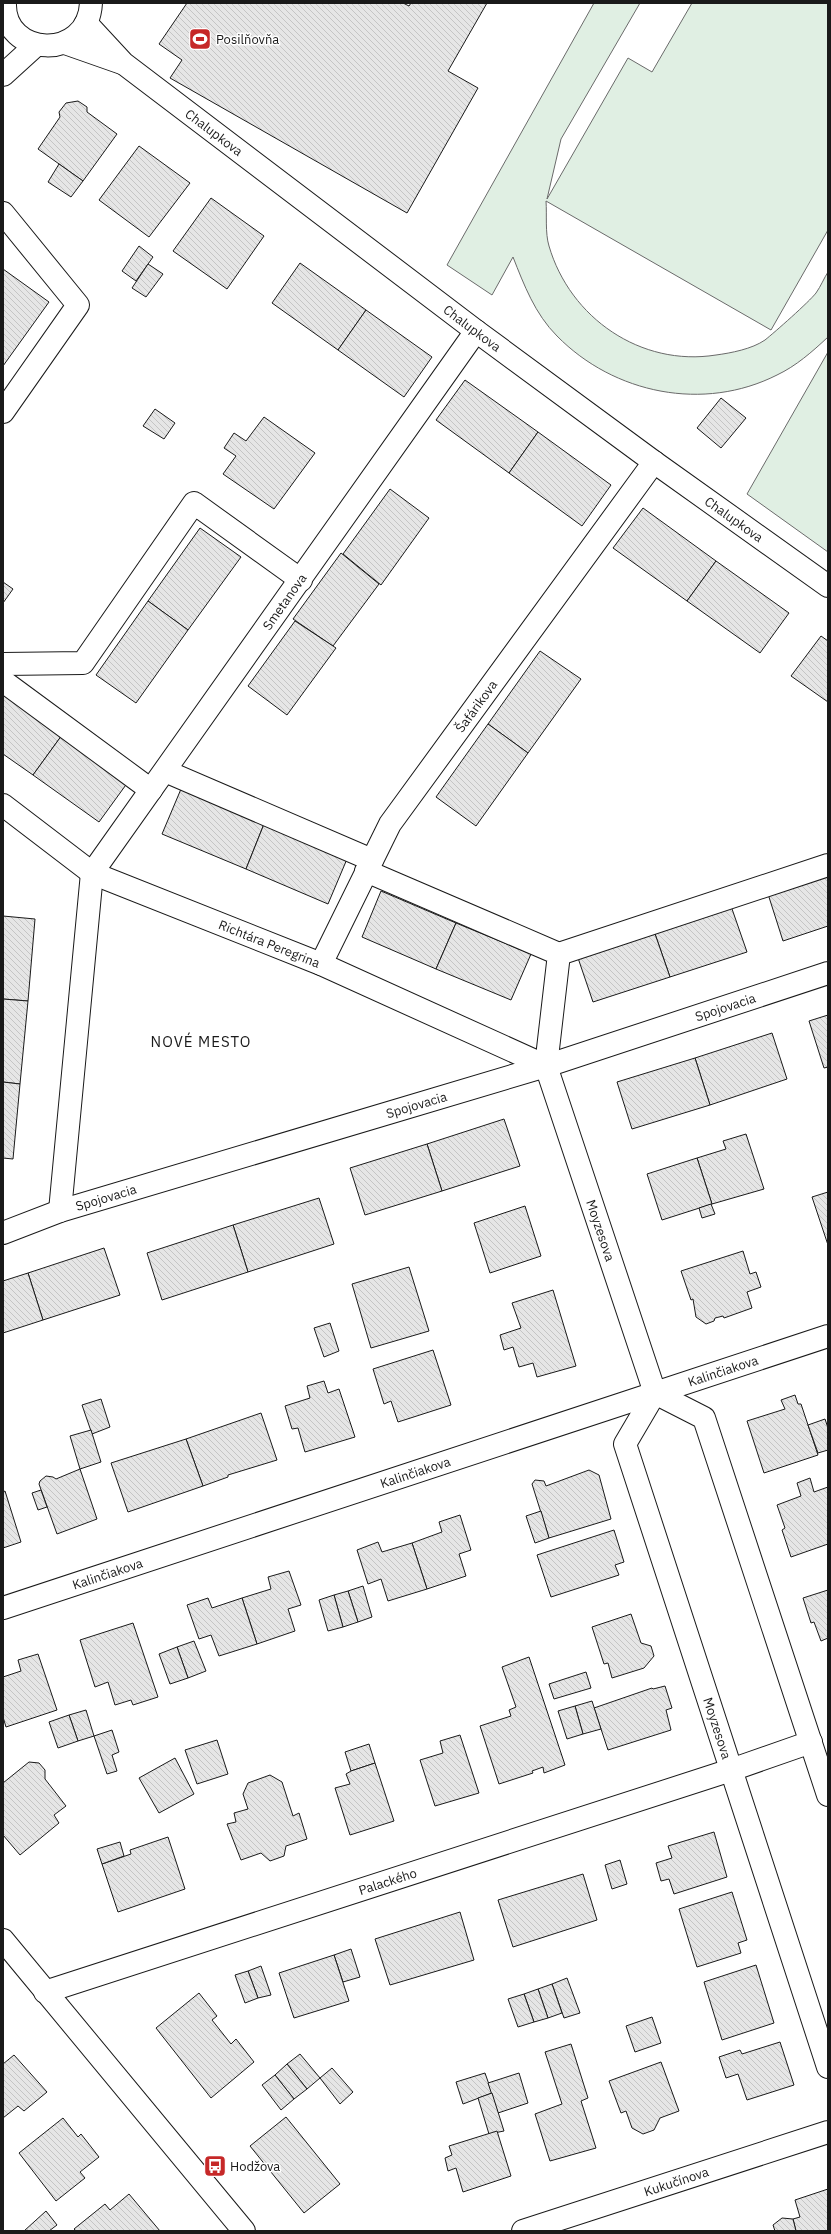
<svg xmlns="http://www.w3.org/2000/svg" width="831" height="2234" font-family="'IBM Plex Sans',sans-serif">
  <defs>
    <pattern id="building-back-hatch" width="6" height="6" patternUnits="userSpaceOnUse"><rect width="6" height="6" fill="#e6e6e6"/><path d="M-1 5l2 2M0 0l6 6M5-1l2 2" fill="none" stroke="#c5c5c5"/></pattern>
  </defs>
  <rect width="100%" height="100%" fill="#fff"/>
  <g fill="#e0efe3" stroke="#6a6a6a">
    <path d="M594 3H640L561 139 547 199 628 58 652 72 692 3H828V230L771 330 546 201C547 215 545 233 549 246 570 318 641 367 716 355 731 353 752 349 765 340 775 332 809 302 816 293 821 286 824 278 828 272V337C812 352 796 366 777 375 704 412 614 394 557 336 535 314 524 285 513 257L492 295 447 265Z"/>
    <path d="M828 352V552L747 494Z"/>
  </g>
  <g fill="url(#building-back-hatch)" stroke="#1a1a1a">
    <path d="M187 3H403L409 6 411 3H487L448 71 478 88 407 213 170 78 182 60 159 44Z"/>
    <path d="M78 101 87 107V112L117 134 83 181 38 149 60 117 59 112 66 103Z"/>
    <path d="M139 146 190 183 149 237 99 200Z"/>
    <path d="M59 164 83 181 71 197 48 182Z"/>
    <path d="M211 198 264 236 227 289 173 251Z"/>
    <path d="M139 246 153 257 136 281 122 271Z"/>
    <path d="M300 263 366 310 338 350 272 303Z"/>
    <path d="M148 264 163 274 146 297 132 288Z"/>
    <path d="M3 269 49 302 3 366Z"/>
    <path d="M366 310 432 357 404 397 338 350Z"/>
    <path d="M465 380 538 432 509 473 436 420Z"/>
    <path d="M721 398 746 418 721 448 697 428Z"/>
    <path d="M155 409 175 423 164 439 143 426Z"/>
    <path d="M264 417 315 453 274 509 223 474 236 456 224 448 234 433 246 441Z"/>
    <path d="M538 432 611 485 582 526 509 473Z"/>
    <path d="M390 489 429 518 381 585 343 554Z"/>
    <path d="M643 508 716 561 687 601 613 548Z"/>
    <path d="M200 528 241 557 188 630 148 601Z"/>
    <path d="M341 553 379 584 333 646 293 619Z"/>
    <path d="M716 561 789 613 760 653 687 601Z"/>
    <path d="M3 582 13 589 3 603Z"/>
    <path d="M148 601 188 630 136 703 96 675Z"/>
    <path d="M295 621 336 648 287 715 248 686Z"/>
    <path d="M821 636 828 641V702L791 676Z"/>
    <path d="M540 651 581 679 528 753 488 724Z"/>
    <path d="M3 693 62 735 33 775 3 754Z"/>
    <path d="M488 724 528 753 476 826 436 797Z"/>
    <path d="M62 735 128 782 99 822 33 775Z"/>
    <path d="M181 789 264 824 246 869 162 834Z"/>
    <path d="M264 824 347 859 328 904 246 869Z"/>
    <path d="M828 875V926L783 941 768 894Z"/>
    <path d="M381 891 456 923 436 969 362 937Z"/>
    <path d="M731 906 747 952 670 977 654 931Z"/>
    <path d="M3 916 35 919 28 1001 3 999Z"/>
    <path d="M456 923 531 954 511 1000 436 969Z"/>
    <path d="M654 931 670 977 593 1002 577 955Z"/>
    <path d="M3 999 28 1001 20 1084 3 1082Z"/>
    <path d="M828 1015V1067L824 1068 809 1021Z"/>
    <path d="M772 1033 787 1079 710 1105 695 1058Z"/>
    <path d="M695 1058 710 1105 632 1129 617 1082Z"/>
    <path d="M3 1082 20 1084 13 1159 3 1158Z"/>
    <path d="M504 1119 520 1166 442 1191 427 1144Z"/>
    <path d="M746 1134 764 1189 712 1204 697 1158 726 1149 723 1141Z"/>
    <path d="M427 1144 442 1191 365 1215 350 1168Z"/>
    <path d="M697 1158 712 1204 662 1220 647 1174Z"/>
    <path d="M828 1192V1245L812 1197Z"/>
    <path d="M319 1198 334 1244 248 1272 233 1225Z"/>
    <path d="M711 1204 715 1214 702 1218 699 1208Z"/>
    <path d="M525 1206 541 1256 490 1273 474 1223Z"/>
    <path d="M233 1225 248 1272 162 1300 147 1253Z"/>
    <path d="M104 1248 120 1295 43 1320 28 1273Z"/>
    <path d="M743 1251 750 1274 756 1272 761 1287 747 1292 752 1308 724 1318 723 1316 715 1318 714 1321 706 1324 696 1317 693 1299 691 1300 681 1271Z"/>
    <path d="M409 1267 429 1331 371 1348 352 1284Z"/>
    <path d="M28 1273 43 1320 3 1333V1281Z"/>
    <path d="M553 1290 576 1366 537 1377 533 1363 519 1367 513 1347 504 1350 500 1335 521 1328 512 1303Z"/>
    <path d="M330 1323 339 1351 324 1357 314 1328Z"/>
    <path d="M433 1350 451 1405 398 1422 391 1401 384 1404 373 1369Z"/>
    <path d="M324 1381 328 1393 339 1389 355 1437 305 1452 298 1428 292 1429 285 1406 310 1398 307 1386Z"/>
    <path d="M795 1395 798 1404H801L818 1455 764 1473 747 1421 785 1409 781 1400Z"/>
    <path d="M101 1399 110 1427 92 1434 82 1405Z"/>
    <path d="M261 1413 277 1460 228 1475V1477L203 1486 186 1439Z"/>
    <path d="M825 1419 828 1428V1450L818 1453 808 1425Z"/>
    <path d="M91 1430 101 1462 80 1469 70 1436Z"/>
    <path d="M186 1439 203 1486 128 1512 111 1463Z"/>
    <path d="M80 1469 97 1519 57 1534 39 1484 40 1481 46 1476 53 1477 56 1479Z"/>
    <path d="M589 1470 599 1475 611 1519 549 1538 532 1484 535 1480 544 1481 546 1486Z"/>
    <path d="M810 1478 814 1492 828 1487V1544L791 1557 782 1530 785 1528 777 1505 801 1496 797 1483Z"/>
    <path d="M41 1490 47 1507 38 1510 32 1493Z"/>
    <path d="M5 1491 21 1542 3 1548V1492Z"/>
    <path d="M541 1511 549 1538 535 1543 526 1516Z"/>
    <path d="M460 1515 471 1550 459 1554 466 1576 427 1589 412 1543 442 1532 439 1522Z"/>
    <path d="M614 1530 624 1562 615 1565 619 1575 551 1597 537 1555Z"/>
    <path d="M378 1542 382 1552 412 1543 427 1589 388 1601 381 1579 368 1584 357 1550Z"/>
    <path d="M289 1571 301 1605 288 1609 295 1631 257 1644 242 1598 271 1589 268 1577Z"/>
    <path d="M363 1586 372 1617 358 1622 348 1591Z"/>
    <path d="M828 1590V1638L821 1641 814 1622 811 1623 803 1598Z"/>
    <path d="M348 1591 358 1622 343 1627 334 1595Z"/>
    <path d="M334 1595 343 1627 328 1631 319 1600Z"/>
    <path d="M208 1598 212 1608 242 1598 257 1644 219 1656 211 1635 199 1639 187 1605Z"/>
    <path d="M631 1614 641 1643 651 1646 654 1656 644 1668 612 1678 608 1663 604 1664 592 1627Z"/>
    <path d="M133 1623 158 1697 133 1705 131 1700 115 1705 108 1682 95 1687 80 1640Z"/>
    <path d="M194 1641 206 1671 188 1678 177 1647Z"/>
    <path d="M177 1647 188 1678 170 1684 159 1654Z"/>
    <path d="M38 1654 57 1710 6 1727 3 1717V1677L21 1671 18 1660Z"/>
    <path d="M529 1657 565 1765 544 1773 543 1767 532 1771 533 1773 499 1784 480 1726 511 1716 509 1710 516 1707 502 1667Z"/>
    <path d="M586 1672 591 1688 554 1699 549 1684Z"/>
    <path d="M665 1686 672 1708 666 1710 671 1730 608 1750 594 1708 652 1688 653 1689Z"/>
    <path d="M592 1701 601 1729 583 1734 575 1706Z"/>
    <path d="M575 1706 583 1734 567 1739 558 1711Z"/>
    <path d="M86 1710 94 1736 78 1741 69 1715Z"/>
    <path d="M69 1715 78 1741 58 1748 49 1722Z"/>
    <path d="M112 1730 119 1752 112 1755 117 1771 107 1774 94 1736Z"/>
    <path d="M460 1735 479 1793 435 1806 420 1760 443 1753 440 1741Z"/>
    <path d="M217 1740 228 1774 197 1784 185 1750Z"/>
    <path d="M369 1744 375 1763 351 1771 345 1752Z"/>
    <path d="M175 1758 194 1794 159 1813 139 1778Z"/>
    <path d="M29 1762 39 1763 45 1770V1779L66 1806 54 1815 59 1823 20 1855 3 1835V1783Z"/>
    <path d="M375 1763 394 1821 350 1835 335 1788 350 1784 346 1774 351 1771Z"/>
    <path d="M270 1775 282 1782 293 1816 299 1813 307 1839 286 1846 284 1856 270 1861 261 1853 241 1860 227 1824 236 1822 234 1813 248 1809 243 1794 248 1783Z"/>
    <path d="M714 1832 727 1877 674 1894 669 1879 661 1881 656 1863 672 1858 668 1846Z"/>
    <path d="M168 1837 185 1889 118 1912 102 1864 131 1854 130 1850Z"/>
    <path d="M120 1842 124 1856 102 1864 97 1849Z"/>
    <path d="M620 1860 627 1884 612 1889 605 1865Z"/>
    <path d="M583 1874 597 1920 513 1947 498 1900Z"/>
    <path d="M732 1892 747 1940 738 1943 741 1953 697 1967 679 1909Z"/>
    <path d="M460 1912 474 1960 390 1985 375 1939Z"/>
    <path d="M351 1949 360 1977 343 1982 334 1955Z"/>
    <path d="M334 1955 349 2001 294 2018 279 1973Z"/>
    <path d="M756 1965 774 2023 722 2040 704 1982Z"/>
    <path d="M261 1966 271 1995 258 1998 248 1971Z"/>
    <path d="M248 1971 258 1998 245 2003 235 1975Z"/>
    <path d="M567 1978 580 2013 564 2018 552 1984Z"/>
    <path d="M552 1984 562 2013 548 2018 538 1989Z"/>
    <path d="M538 1989 548 2018 534 2022 524 1994Z"/>
    <path d="M199 1993 217 2016 212 2020 231 2044 236 2039 254 2062 211 2098 156 2028Z"/>
    <path d="M524 1994 534 2022 518 2027 508 1999Z"/>
    <path d="M652 2017 661 2043 635 2052 626 2026Z"/>
    <path d="M780 2042 794 2085 747 2100 738 2074 726 2078 719 2057 740 2050 742 2054Z"/>
    <path d="M571 2044 588 2098 581 2101 596 2148 550 2161 535 2114 562 2104 545 2052Z"/>
    <path d="M300 2054 320 2078 307 2089 287 2064Z"/>
    <path d="M14 2055 47 2092 24 2111 18 2106 3 2118V2064Z"/>
    <path d="M661 2062 679 2111 660 2118 654 2130 643 2134 632 2128 626 2111 621 2113 609 2081Z"/>
    <path d="M287 2064 307 2089 294 2099 275 2075Z"/>
    <path d="M332 2068 353 2092 340 2104 320 2078Z"/>
    <path d="M485 2073 492 2093 463 2104 456 2082Z"/>
    <path d="M519 2073 528 2103 498 2113 488 2083Z"/>
    <path d="M275 2075 294 2099 281 2110 262 2085Z"/>
    <path d="M492 2093 504 2131 489 2134 478 2098Z"/>
    <path d="M286 2117 340 2184 304 2213 250 2146Z"/>
    <path d="M63 2118 78 2137 81 2134 99 2157 80 2172 85 2178 56 2201 19 2153Z"/>
    <path d="M497 2131 511 2176 463 2192 456 2168 448 2171 445 2158 452 2155 449 2146Z"/>
    <path d="M828 2189V2231H796L793 2219 800 2217 795 2200Z"/>
    <path d="M129 2194 160 2231H76L74 2229 105 2204 110 2210Z"/>
    <path d="M46 2211 57 2225 49 2231H24Z"/>
    <path d="M782 2218 793 2219 796 2231H775L773 2225Z"/>
  </g>
  <g fill="none" stroke-linecap="round" stroke-linejoin="round">
    <g stroke="#1a1a1a" stroke-width="24">
      <g id="minor">
        <path d="M5 3C3 57 88 62 91 3"/>
        <path id="s1" d="M86 23 123 63 476 331 654 462 828 586"/>
        <path d="M65 43 122 63"/>
        <path d="M3 75 36 45"/>
        <path d="M3 213 78 305 3 412"/>
        <path d="M3 664 83 663 194 503 301 580"/>
        <path d="M3 681 151 790"/>
        <path d="M165 771 372 860"/>
        <path id="s2" d="M3 805 92 873 321 964 546 1066"/>
        <path id="s3" d="M366 871 559 954 546 1066 655 1393 704 1418 828 1795"/>
        <path d="M559 954 828 865"/>
        <path id="s4" d="M321 964 390 824 654 462"/>
        <path id="s5" d="M60 1211 92 873 476 331"/>
        <path id="s6" d="M3 1233 60 1211 546 1066 828 973"/>
        <path id="s7" d="M655 1393 625 1444 828 2067"/>
        <path id="s8" d="M3 1608 828 1336"/>
        <path d="M3 1940 244 2231"/>
        <path id="s9" d="M45 1992 731 1770 811 1742"/>
        <path id="s10" d="M523 2231 828 2132"/>
      </g>
    </g>
    <use href="#minor" stroke="#fff" stroke-width="22"/>
  </g>
  <defs>
    <g id="stadium-square" transform="scale(1.15)"><rect x="-9" y="-9" width="18" height="18" rx="4" fill="#c62828" stroke="#fff"/><path d="M0-5a6.5 5 0 1 0 0 10a6.5 5 0 1 0 0-10ZM-3.5-1.8h7v3.6h-7Z" fill="#fff"/></g>
    <g id="bus-square" transform="scale(1.15)"><rect x="-9" y="-9" width="18" height="18" rx="4" fill="#c62828" stroke="#fff"/><path d="M-5-6H5V4H4V6H2V4H-2V6H-4V4H-5ZM-3.5-4V0h7V-4ZM-3.5 1.2v1.5H-2V1.2ZM2 1.2v1.5H3.5V1.2Z" fill="#fff"/></g>
  </defs>
  <g fill-rule="evenodd">
    <use href="#stadium-square" x="200" y="39"/>
    <use href="#bus-square" x="215" y="2166"/>
  </g>
  <g text-anchor="middle" dominant-baseline="central" stroke-width="3" stroke-linejoin="round" paint-order="stroke">
    <g font-size="13" fill="#1a1a1a" stroke="#fff" text-anchor="start">
      <text x="216" y="39">Posilňovňa</text>
      <text x="230" y="2166">Hodžova</text>
    </g>
    <g font-size="13" fill="#1a1a1a" stroke="#fff">
      <text stroke="none"><textPath href="#s1" startOffset="169">Chalupkova</textPath></text>
      <text stroke="none"><textPath href="#s1" startOffset="493">Chalupkova</textPath></text>
      <text stroke="none"><textPath href="#s1" startOffset="817">Chalupkova</textPath></text>
      <text stroke="none"><textPath href="#s5" startOffset="672">Smetanova</textPath></text>
      <text stroke="none"><textPath href="#s4" startOffset="302">Šafárikova</textPath></text>
      <text stroke="none"><textPath href="#s2" startOffset="303">Richtára Peregrina</textPath></text>
      <text stroke="none"><textPath href="#s6" startOffset="757">Spojovacia</textPath></text>
      <text stroke="none"><textPath href="#s6" startOffset="433">Spojovacia</textPath></text>
      <text stroke="none"><textPath href="#s6" startOffset="109">Spojovacia</textPath></text>
      <text stroke="none"><textPath href="#s3" startOffset="496">Moyzesova</textPath></text>
      <text stroke="none"><textPath href="#s8" startOffset="758">Kalinčiakova</textPath></text>
      <text stroke="none"><textPath href="#s8" startOffset="434">Kalinčiakova</textPath></text>
      <text stroke="none"><textPath href="#s8" startOffset="110">Kalinčiakova</textPath></text>
      <text stroke="none"><textPath href="#s7" startOffset="358">Moyzesova</textPath></text>
      <text stroke="none"><textPath href="#s9" startOffset="360">Palackého</textPath></text>
      <text stroke="none"><textPath href="#s10" startOffset="161">Kukučínova</textPath></text>
    </g>
    <g font-size="15" letter-spacing="1" fill="#1a1a1a" stroke="#fff">
      <text x="201" y="1041">NOVÉ MESTO</text>
    </g>
  </g>
  <rect width="831" height="2234" fill="none" stroke="#1a1a1a" stroke-width="8"/>
</svg>
